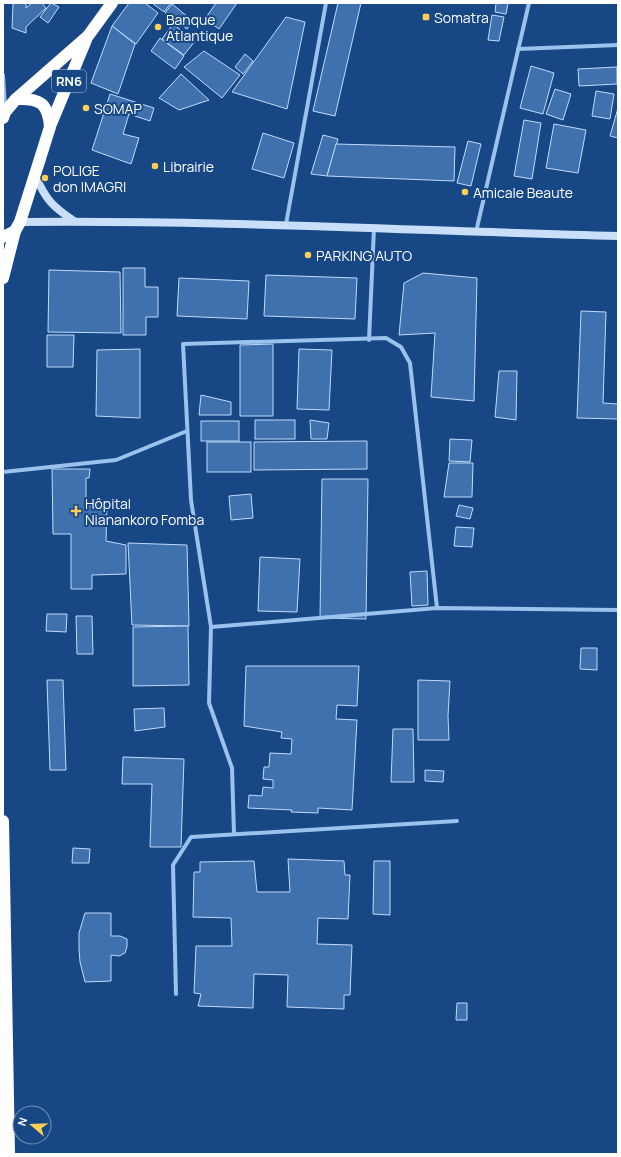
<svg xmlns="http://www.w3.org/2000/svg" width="621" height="1157" font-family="Manrope,sans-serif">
  <rect width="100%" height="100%" fill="#174785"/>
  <g fill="#3f71af" stroke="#c1dbfa">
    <path d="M13 3H26V8L32 3H42L46 8 26 27V33L12 28Z"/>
    <path d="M51 3 59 7 48 23 40 17Z"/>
    <path d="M129 3H145L158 13 136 44 112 26Z"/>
    <path d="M152 3H171L164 12Z"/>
    <path d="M216 3H237L219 29 205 19Z"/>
    <path d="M338 3H361L335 116 313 111Z"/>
    <path d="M496 3H508L506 14 495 12Z"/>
    <path d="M172 4 193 21 187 29 165 13Z"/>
    <path d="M492 15 504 17 499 41 488 40Z"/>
    <path d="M286 17 305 22 287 109 232 92Z"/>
    <path d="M173 24 195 41 184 55 162 39Z"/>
    <path d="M112 26 135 44 118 94 91 83Z"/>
    <path d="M160 38 184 56 175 69 151 51Z"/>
    <path d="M204 51 240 75 222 98 184 67Z"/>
    <path d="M245 54 253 61 243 74 235 67Z"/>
    <path d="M531 66 554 73 543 114 520 108Z"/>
    <path d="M617 67V84L579 86 578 69Z"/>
    <path d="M181 74 209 100 179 110 159 98Z"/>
    <path d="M555 89 571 94 563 120 546 114Z"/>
    <path d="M596 91 614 94 610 119 592 116Z"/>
    <path d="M110 94 154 108 150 121 129 114 123 134 139 138 131 164 92 150Z"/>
    <path d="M618 108V138L610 136Z"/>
    <path d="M524 120 541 123 532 179 514 176Z"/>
    <path d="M554 124 586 130 578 173 546 168Z"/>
    <path d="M263 133 294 143 284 178 252 169Z"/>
    <path d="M323 135 338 139 327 176 311 174Z"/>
    <path d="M468 141 481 144 471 186 457 183Z"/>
    <path d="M336 144 455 147 454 181 327 176Z"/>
    <path d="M123 268H145V287H158V317H146V335H123Z"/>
    <path d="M49 270 120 272 121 333 48 332Z"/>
    <path d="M423 273 477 278 474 401 431 397 435 333 399 335 404 283Z"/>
    <path d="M266 275 357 278 355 319 264 316Z"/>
    <path d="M179 278 249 281 247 319 177 316Z"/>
    <path d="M581 311 606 312 603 403 618 404V419L577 418Z"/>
    <path d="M47 335H74L73 367H47Z"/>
    <path d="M273 344V416H240V345Z"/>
    <path d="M140 349V418L96 416 97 350Z"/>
    <path d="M299 349 332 350 329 410 297 409Z"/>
    <path d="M499 371H517L516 420 495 417Z"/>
    <path d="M201 395 231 402V415H199Z"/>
    <rect x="255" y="420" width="40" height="19"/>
    <path d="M310 420 329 423 327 439H311Z"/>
    <rect x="201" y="421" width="38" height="20"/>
    <path d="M450 439 472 440 470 462 449 461Z"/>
    <path d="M367 441V469L254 470V442Z"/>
    <rect x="207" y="442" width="44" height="30"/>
    <path d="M449 463H473L472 497H444Z"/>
    <path d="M52 469H90L89 478H86V506H107L106 541 126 545V574L92 575V589H71V534H53Z"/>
    <path d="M322 479H368L366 619 320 618Z"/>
    <path d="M251 494 253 518 231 520 229 496Z"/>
    <path d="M459 505 473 508 470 519 456 516Z"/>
    <path d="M456 527 474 528 472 547 454 546Z"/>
    <path d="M128 543 187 545 189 626 132 625Z"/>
    <path d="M260 557 300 559 297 612 258 611Z"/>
    <path d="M427 571 428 605 412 606 410 572Z"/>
    <path d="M47 614H67L66 632 46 631Z"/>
    <path d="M76 616H92L93 654H77Z"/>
    <path d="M188 626 189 685 133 686V627Z"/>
    <path d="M581 648H597V670L580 669Z"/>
    <path d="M246 666H359L357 706 337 705 336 719 357 720 352 810 318 808V813L291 812 292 810 248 808 249 795 262 796 263 787 273 788V780L263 779 264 767H269L270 753 291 754 292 739 281 738 282 732 244 726Z"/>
    <path d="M47 680H63L66 770H50Z"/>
    <path d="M418 680 450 681 448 716 449 740H418Z"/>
    <path d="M164 708 165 727 135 731 134 709Z"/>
    <path d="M393 729H413L414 782H391Z"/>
    <path d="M123 757 184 759 181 847H150L152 784H122Z"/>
    <path d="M425 770 444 771 443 782 425 781Z"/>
    <path d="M73 848 90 849 89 863H72Z"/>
    <path d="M288 859 344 861 345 875H350L348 919 318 918 317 944 352 945 350 995H344V1009L287 1007 288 975 254 974 253 1008 198 1006 201 994 194 993 196 946H232L231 918 193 917 194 872H200V862L254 861 257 892H290Z"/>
    <path d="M374 861H390V915L373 914Z"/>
    <path d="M85 913H111V936H120L127 939V947L125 953 119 956 111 955V981L85 982 80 962 79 950V933Z"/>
    <path d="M457 1003H467V1020H456Z"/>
  </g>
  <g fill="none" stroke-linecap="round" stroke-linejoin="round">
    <g stroke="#9bc1ed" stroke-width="4">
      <path d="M518 49 618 45"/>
      <path d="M3 75 5 108"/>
      <path d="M286 224 326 3"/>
      <path d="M476 232 529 3"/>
      <path d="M369 340 374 228"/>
      <path d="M3 472 116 460 187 431"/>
      <path d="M211 627 437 608 618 610"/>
      <path d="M234 834 232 768 209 703 211 627 191 500 183 344 386 338 401 347 410 363 437 608"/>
      <path d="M176 994 173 865 191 837 457 821"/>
    </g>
    <g stroke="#c8def9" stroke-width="8">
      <path d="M35 175C46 200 52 206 74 221"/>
      <path d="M20 222C220 220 419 231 618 236"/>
    </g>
    <g stroke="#fff" stroke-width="12">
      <path d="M16 99 88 36 112 3"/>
      <path d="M3 118 5 112 16 99C40 98 48 103 50 127L20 222 15 231 3 237"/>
      <path d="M51 124 86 40"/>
      <path d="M3 278 15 231"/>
      <path d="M3 821 9 1154"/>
    </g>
  </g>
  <g fill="#ffce57" stroke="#174785" stroke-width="1.5">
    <rect x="422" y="13" width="8" height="8" rx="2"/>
    <circle cx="158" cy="27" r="4"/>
    <circle cx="86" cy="108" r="4"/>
    <circle cx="155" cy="166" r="4"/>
    <circle cx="45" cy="178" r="4"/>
    <circle cx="465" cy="192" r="4"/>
    <circle cx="308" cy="255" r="4"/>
    <path d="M74 505h4v4h4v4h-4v4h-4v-4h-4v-4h4z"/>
  </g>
  <g text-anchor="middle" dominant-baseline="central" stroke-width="4" stroke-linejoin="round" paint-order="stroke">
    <rect fill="#174785" stroke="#b9c8da" stroke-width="1" x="52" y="70" width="34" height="22" rx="3"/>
    <g font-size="13" font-weight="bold" fill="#fff">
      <text x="69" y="81">RN6</text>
    </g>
    <g font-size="14" fill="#fff" stroke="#174785" text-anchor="start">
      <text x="434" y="17">Somatra</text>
      <text x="166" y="19">Banque<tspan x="166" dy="16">Atlantique</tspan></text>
      <text x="94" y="108">SOMAP</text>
      <text x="163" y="166">Librairie</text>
      <text x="53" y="170">POLIGE<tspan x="53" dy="16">don IMAGRI</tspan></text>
      <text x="473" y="192">Amicale Beaute</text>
      <text x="316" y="255">PARKING AUTO</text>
      <text x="85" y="503">Hôpital<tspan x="85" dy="16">Nianankoro Fomba</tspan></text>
    </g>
  </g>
  <rect width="621" height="1157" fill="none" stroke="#ffffff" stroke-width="8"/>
  <g transform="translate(32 1125) rotate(289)"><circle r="19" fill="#174785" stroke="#7491b6"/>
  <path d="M0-3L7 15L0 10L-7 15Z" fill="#ffce57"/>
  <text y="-6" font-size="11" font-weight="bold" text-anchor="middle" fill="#ffffff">N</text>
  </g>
</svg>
